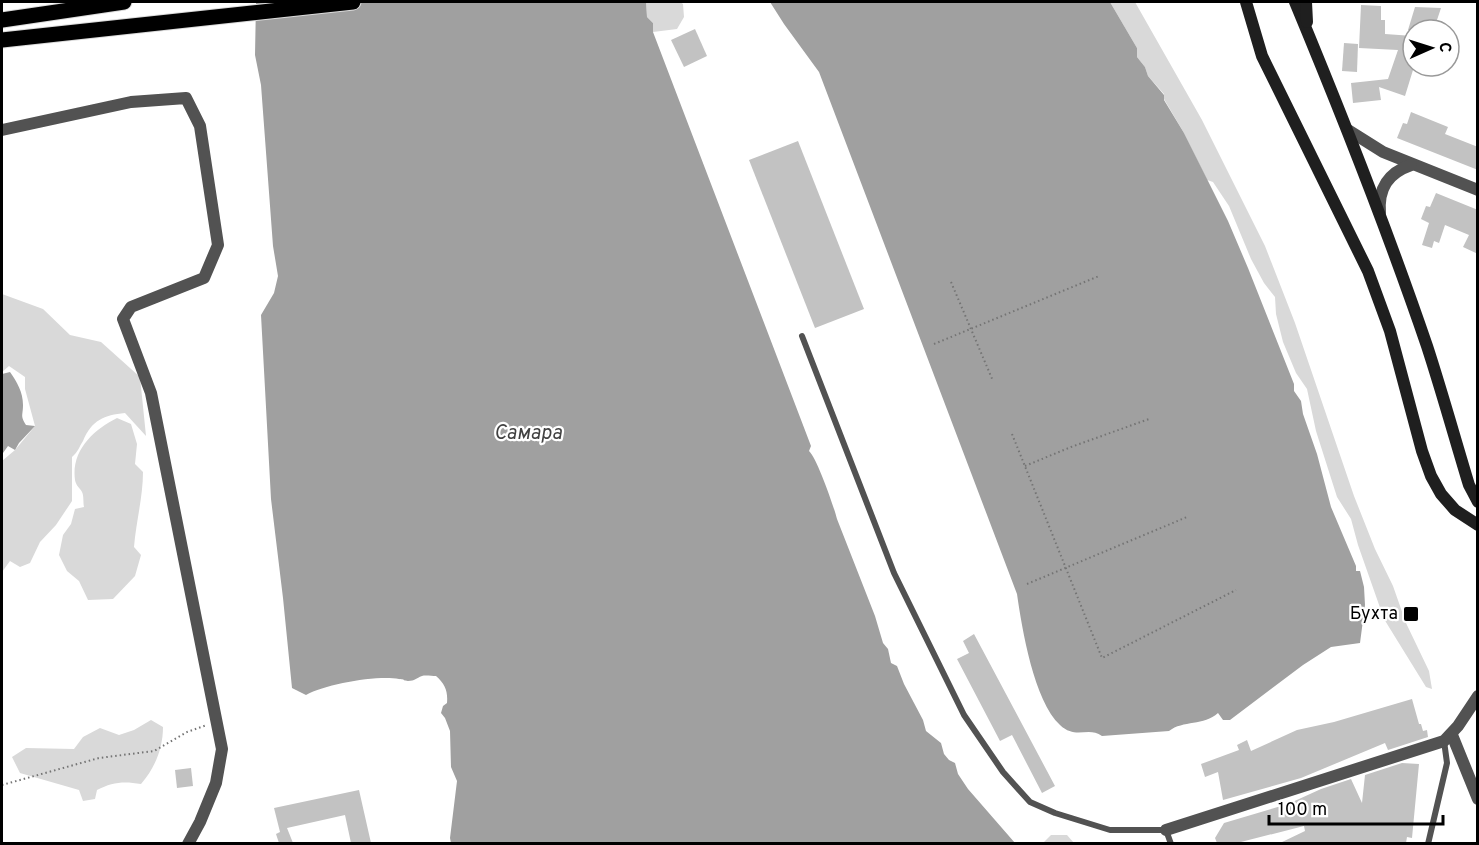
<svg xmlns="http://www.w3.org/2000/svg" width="1479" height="845" font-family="Overpass,sans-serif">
  <rect width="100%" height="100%" fill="#fff"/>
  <g fill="#d9d9d9">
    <path d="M646 2H680L683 4 684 17 677 29 653 32V23L647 17Z"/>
    <path d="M1110 2H1135L1202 120 1265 246 1295 323 1354 496 1375 549 1393 586 1406 623 1429 671 1432 689 1426 687 1384 619 1358 545 1351 519 1337 497 1316 431 1307 389 1296 373 1283 342 1276 314 1275 297 1264 283 1251 259 1229 206 1213 182 1207 180 1184 133 1164 99V94L1148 76 1145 67 1137 57V48Z"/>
    <path d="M2 294 43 309 70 335 101 342 140 377 146 436 125 413C104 415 92 420 83 441 79 447 78 452 72 457V501L56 525 40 542 30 563 20 567 10 561 2 572V461L15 450 35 426 25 389V377L9 366 2 372Z"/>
    <path d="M117 418 131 424 137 444 135 464 143 472C143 497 136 522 134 547L141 555 135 576 113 599 88 600 79 581 67 571 59 555 63 535 71 524 75 509 84 507C83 502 84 496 82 492 80 488 76 486 75 480 71 451 93 430 117 418Z"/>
    <path d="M151 720 163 727C163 748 155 768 141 784 124 781 112 782 97 790L95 799 83 801 79 790 20 773 12 757 26 748 74 749 83 737 100 728 119 735 134 730Z"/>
    <path d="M1051 835H1067L1074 843H1043Z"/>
  </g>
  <g fill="#a0a0a0">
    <path d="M256 2H646L647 17 653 23V32L811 446 809 451C817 458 834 507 837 519L875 616 883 643 888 649 891 663 897 666 904 684 923 720 926 731 941 743 944 754 949 760 955 763 958 774 968 789 1015 843H451L450 838 457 781 451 767 450 731 445 718 441 713 443 706 447 703C448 691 445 684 436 676 432 676 425 675 422 676 416 678 415 681 408 681 400 680 408 680 399 679 377 675 326 684 306 695L292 688 283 598 271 499 261 315 274 293 278 276 273 246 261 85 255 55Z"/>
    <path d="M770 2H1110L1137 48V57L1145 67 1148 76 1164 95V100L1184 133 1228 221 1248 268 1294 384V391L1301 401 1303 414 1317 454 1331 507 1356 566V571H1360L1364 587 1365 605 1360 643 1331 647 1303 665 1230 720H1223L1218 713C1204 726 1183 720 1169 731L1102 736C1088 726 1076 740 1060 725 1034 701 1022 629 1017 594L819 72 784 24Z"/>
    <path d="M10 372C17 382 23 392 23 405 23 416 20 415 26 425L35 426 19 443 15 450 8 446 3 453 2 451V374Z"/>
  </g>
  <g fill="#c2c2c2">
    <path d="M1361 5 1381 6V20H1385V34L1413 36V70L1405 96 1379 87 1381 100 1353 103 1351 83 1388 79 1398 50 1359 48Z"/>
    <path d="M1415 7 1441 8 1437 20 1443 22 1441 30H1408Z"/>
    <path d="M695 29 707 56 684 67 671 40Z"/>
    <path d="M1344 43 1358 44 1357 72 1342 71Z"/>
    <path d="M1411 112 1448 127 1445 134 1478 147V170L1397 138 1403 123 1407 124Z"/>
    <path d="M798 141 864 309 815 328 749 160Z"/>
    <path d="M1436 193 1478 210V254L1463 247 1469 235 1445 225 1439 243 1434 241 1432 248 1422 245 1429 223 1421 219 1426 206 1430 207Z"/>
    <path d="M974 634 1055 786 1042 793 1012 735 1000 741 957 659 969 653 963 641Z"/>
    <path d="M1412 699 1419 724H1421L1423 731 1427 730 1428 737 1388 750 1385 743 1301 778 1223 800 1218 772 1205 777 1201 764 1239 750 1237 745 1247 740 1251 751 1297 730 1334 722Z"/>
    <path d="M1402 763 1419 764 1412 838 1407 837 1406 843H1280L1305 831 1304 826 1237 843H1217L1215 838 1224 823 1288 804 1321 789 1351 779 1362 803 1365 775Z"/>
    <path d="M191 768 193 786 177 788 175 770Z"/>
    <path d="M359 790 371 843H351L345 815 287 828 293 843H279L276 834 280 832 274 808Z"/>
  </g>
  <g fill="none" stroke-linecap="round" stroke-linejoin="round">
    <g stroke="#dbdbdb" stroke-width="17">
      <g id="primary">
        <path d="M2 20 124 2"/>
        <path d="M2 40 353 2"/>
      </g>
    </g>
    <g stroke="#747474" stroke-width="2" stroke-dasharray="1.5 3" stroke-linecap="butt">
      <path d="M951 282 993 381"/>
      <path d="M934 344 1099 276"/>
      <path d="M1012 434 1102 658 1236 590"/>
      <path d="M1025 466 1071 447 1149 419"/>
      <path d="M1027 584 1187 517"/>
      <path d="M2 785 99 758 154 751 187 732 207 725"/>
    </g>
    <g stroke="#525252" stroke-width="6">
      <path d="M802 336 894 573 964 715 1003 772 1030 802 1055 813 1110 830H1166L1171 844"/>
      <path d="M1428 844 1447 763 1444 741"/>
    </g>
    <g stroke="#525252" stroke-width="12">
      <path d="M2 130 131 102 186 98 200 126 218 245 204 278 131 307 123 319 151 393 222 749 216 783 200 822 188 844"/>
      <path d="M1348 130 1383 152 1478 190"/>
      <path d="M1380 213C1378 188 1388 173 1411 165"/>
      <path d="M1452 735 1478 799"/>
      <path d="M1166 830 1444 741 1458 726 1478 696"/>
    </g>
    <g stroke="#1f1f1f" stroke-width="12">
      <path d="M1246 2 1262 56 1368 271 1390 331 1422 451 1431 476 1441 494 1455 510 1478 525"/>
      <path d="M1295 2C1342 115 1387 229 1427 346 1442 392 1455 439 1469 485L1478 502"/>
      <path d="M1306 2 1307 22"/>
    </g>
    <use href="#primary" stroke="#000" stroke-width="15"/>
  </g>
  <rect fill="#000" stroke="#fff" stroke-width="2" x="1403" y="606" width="16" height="16" rx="3"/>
  <g text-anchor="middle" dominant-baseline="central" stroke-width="4.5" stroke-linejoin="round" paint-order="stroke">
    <g font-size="18" fill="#000" stroke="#fff" text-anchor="end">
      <text x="1398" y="614">Бухта</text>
    </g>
    <g font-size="20" font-style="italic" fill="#414141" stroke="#fff">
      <text x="528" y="434">Самара</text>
    </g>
  </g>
  <rect width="1479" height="845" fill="none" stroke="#000000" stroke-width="6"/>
  <g transform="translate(1431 48) rotate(87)"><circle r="28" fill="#ffffff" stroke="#999999" stroke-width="1.5"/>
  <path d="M0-4.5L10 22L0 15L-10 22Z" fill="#000000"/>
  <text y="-9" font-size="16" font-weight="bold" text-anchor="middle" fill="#000000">С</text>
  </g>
  <path d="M1269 815v9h174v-9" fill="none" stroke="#000000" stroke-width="3"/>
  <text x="1278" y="815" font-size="18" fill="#000000" stroke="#ffffff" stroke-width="4.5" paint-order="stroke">100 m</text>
</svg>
